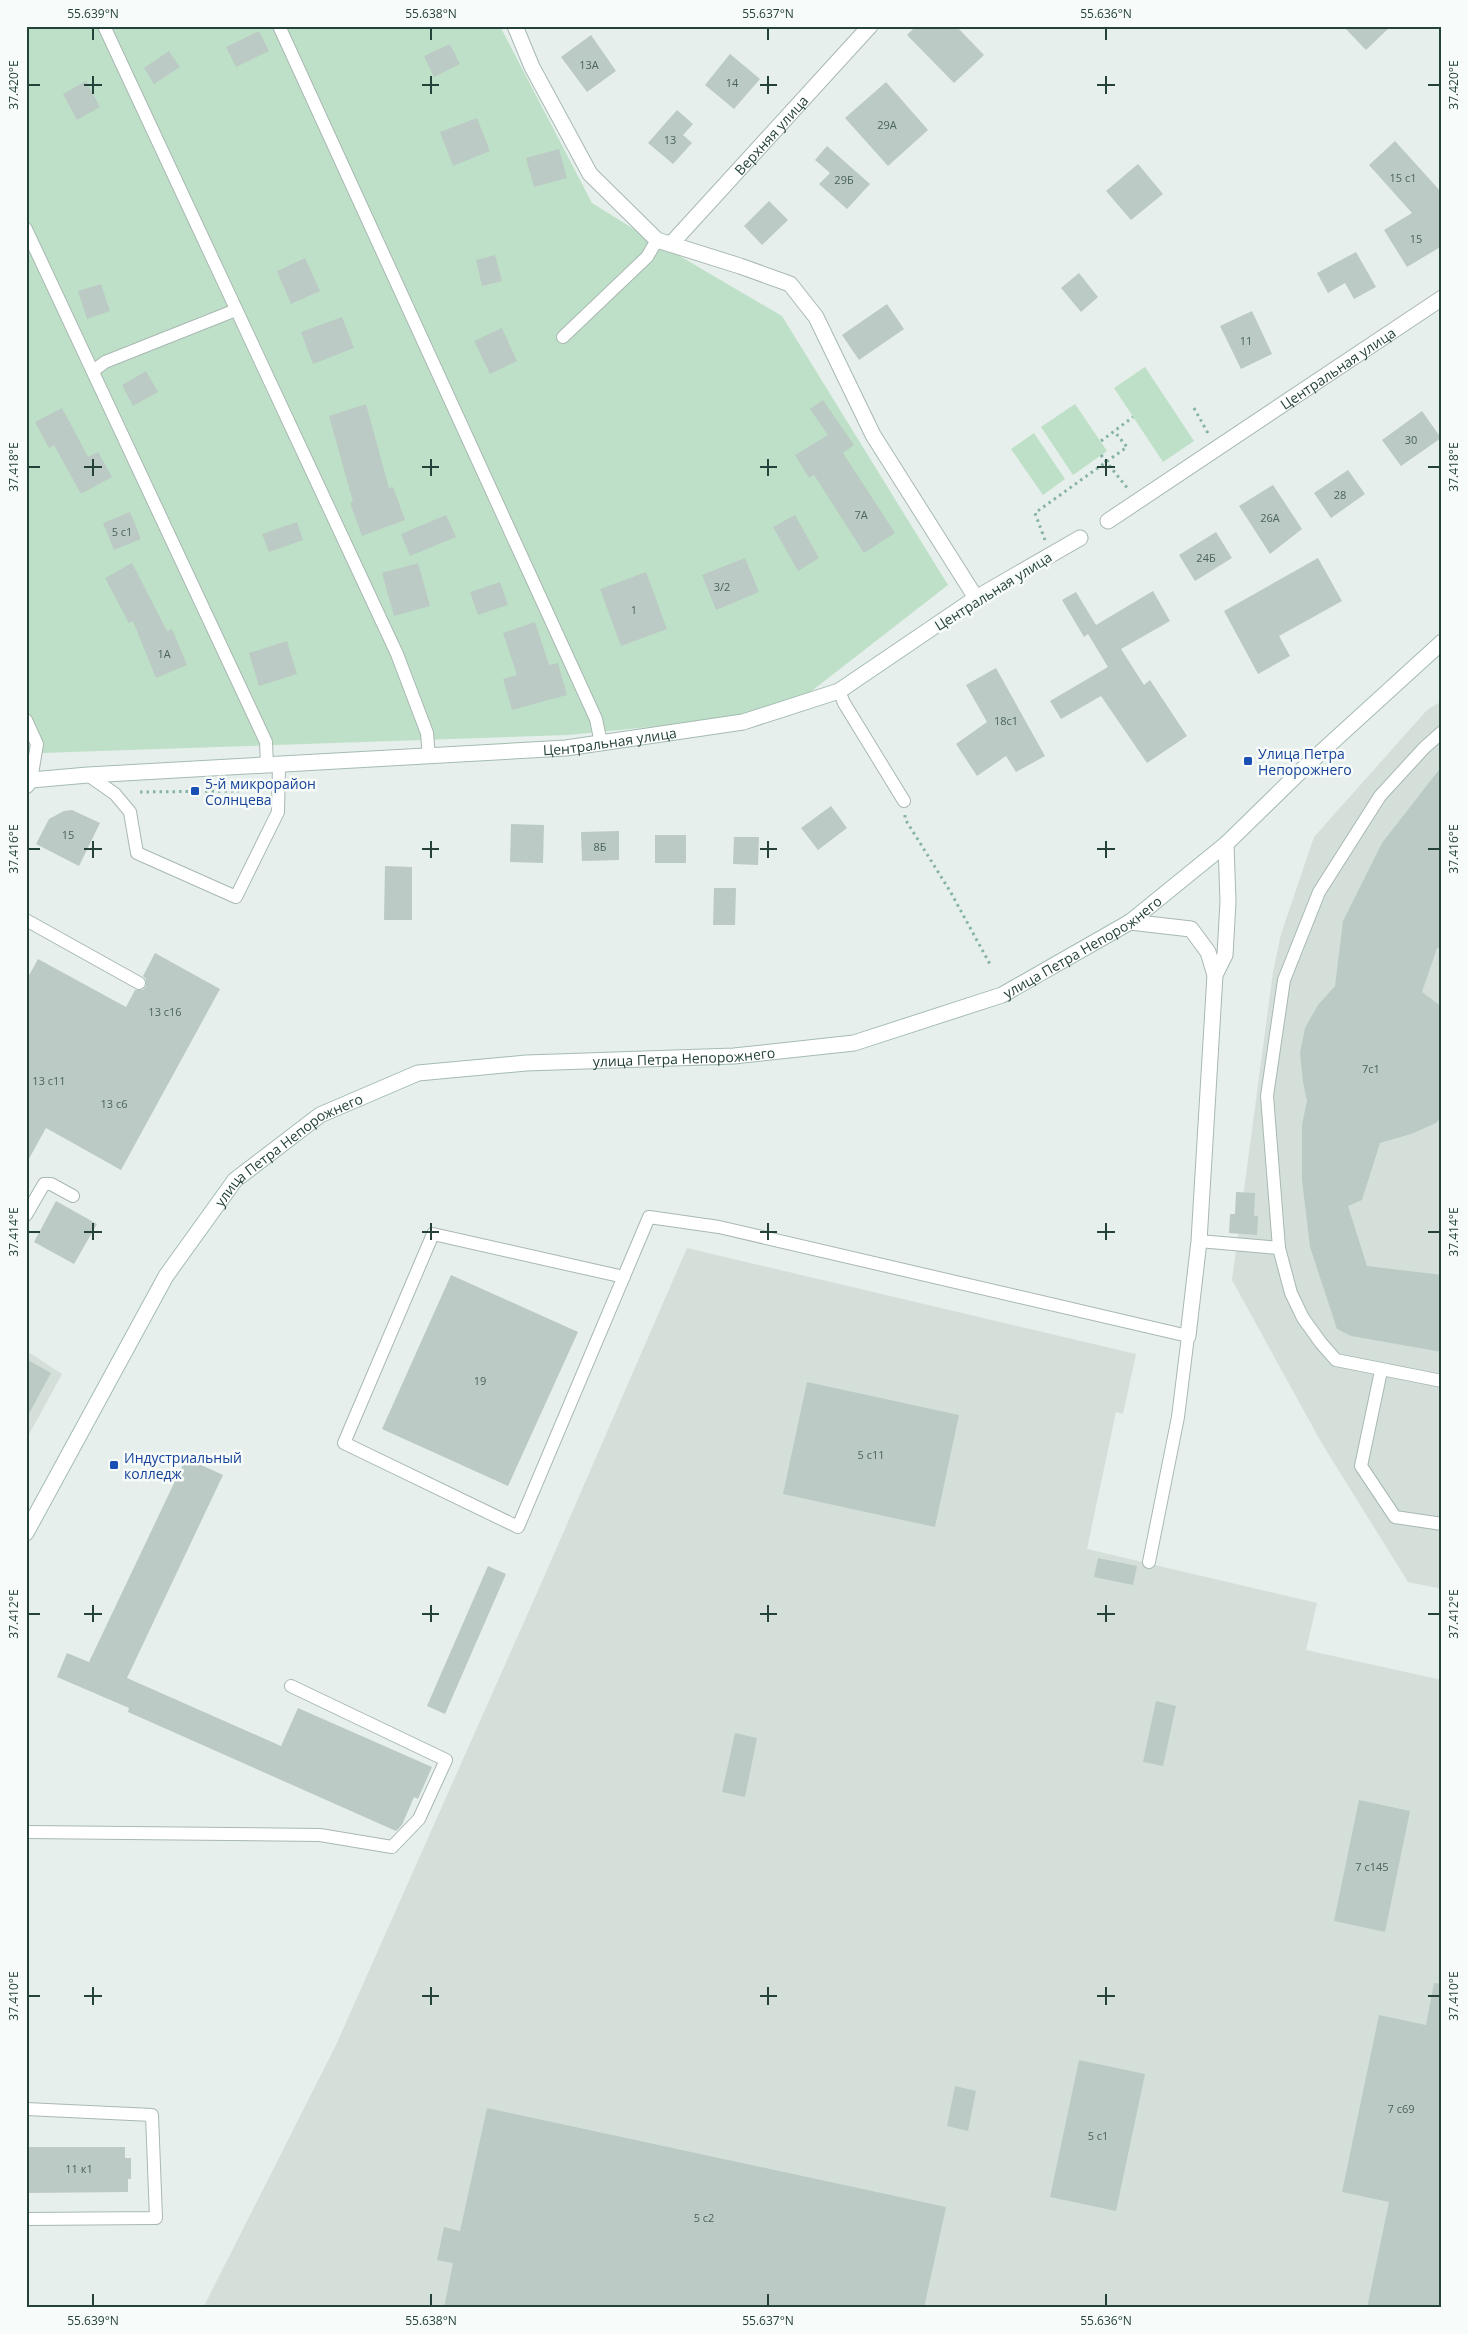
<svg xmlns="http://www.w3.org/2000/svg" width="1468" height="2334" font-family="'Open Sans',sans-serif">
  <rect width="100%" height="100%" fill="#e6efeb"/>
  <g fill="#d4dfda">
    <path d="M1442 701V1589L1408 1582 1321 1442 1232 1280 1273 972 1281 934 1314 837 1427 710Z"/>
    <path d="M687 1248 1136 1354 1123 1414 1116 1412 1087 1549 1317 1603 1306 1650 1442 1680V2308H203L336 2045 544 1577Z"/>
    <path d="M30 1353 62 1374 26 1440V1361Z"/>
  </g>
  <g fill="#bfe0c8">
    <path d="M26 26H500L592 203 637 231 782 316 948 585 782 714 568 735 41 753 26 751Z"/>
    <path d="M1145 367 1194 441 1163 462 1114 388Z"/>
    <path d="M1075 404 1107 451 1073 475 1041 427Z"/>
    <path d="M1034 433 1065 479 1043 495 1011 449Z"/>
  </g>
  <g fill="#bbcac4">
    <path d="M916 26H956L984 55 954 83 907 35Z"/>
    <path d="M1343 26H1391L1366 50Z"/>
    <path d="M259 31 269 51 236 67 226 47Z"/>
    <path d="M591 35 616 71 587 92 561 57Z"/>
    <path d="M450 44 460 64 434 77 424 56Z"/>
    <path d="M169 51 180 67 154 84 144 68Z"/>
    <path d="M730 54 760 79 734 109 705 85Z"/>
    <path d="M86 81 100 107 77 120 63 94Z"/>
    <path d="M886 82 928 130 888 166 845 118Z"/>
    <path d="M677 110 693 124 683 135 692 143 673 164 648 143Z"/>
    <path d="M477 118 490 151 453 166 440 132Z"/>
    <path d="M1395 141 1442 193V246L1407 267 1384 230 1412 213 1369 165Z"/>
    <path d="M827 146 870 184 847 209 819 184 830 173 815 160Z"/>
    <path d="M559 149 567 178 534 187 526 158Z"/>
    <path d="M1138 164 1163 194 1131 220 1106 191Z"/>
    <path d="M769 201 788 220 762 245 744 226Z"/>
    <path d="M1356 252 1376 287 1354 299 1345 283 1328 293 1317 273Z"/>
    <path d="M495 255 502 281 482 286 476 260Z"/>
    <path d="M305 258 320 291 291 304 277 271Z"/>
    <path d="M1079 273 1098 297 1081 312 1061 288Z"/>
    <path d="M101 284 110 311 87 319 78 291Z"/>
    <path d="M887 304 904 329 859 360 842 335Z"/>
    <path d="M1252 311 1272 354 1241 369 1220 326Z"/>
    <path d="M342 317 354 348 313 364 301 332Z"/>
    <path d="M502 328 517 361 490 374 474 341Z"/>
    <path d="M146 371 158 392 133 406 122 385Z"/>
    <path d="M823 400 854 445 843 453 895 533 864 553 814 475 809 478 795 455 828 435 810 409Z"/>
    <path d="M366 404 389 488 393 487 405 520 362 536 350 503 353 502 329 416Z"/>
    <path d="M62 408 88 457 98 452 112 477 81 494 54 445 49 448 35 422Z"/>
    <path d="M1422 411 1441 438 1401 466 1382 440Z"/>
    <path d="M1348 470 1365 494 1331 518 1314 493Z"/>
    <path d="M1273 485 1302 529 1270 554 1239 506Z"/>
    <path d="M130 512 141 539 114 550 103 523Z"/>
    <path d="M446 515 456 537 410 556 401 534Z"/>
    <path d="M795 515 819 558 798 571 773 527Z"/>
    <path d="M297 522 303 540 269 552 262 534Z"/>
    <path d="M1216 532 1232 558 1195 581 1179 555Z"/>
    <path d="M745 558 759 592 716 610 702 575Z"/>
    <path d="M1318 558 1342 601 1279 636 1290 656 1258 674 1224 611Z"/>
    <path d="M132 563 167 631 172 629 187 665 156 678 133 621 129 623 105 578Z"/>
    <path d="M418 563 430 606 394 616 382 573Z"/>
    <path d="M646 572 667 629 621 646 600 589Z"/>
    <path d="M500 582 508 605 478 615 470 592Z"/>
    <path d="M1153 591 1170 621 1121 649 1144 685 1150 680 1187 736 1147 763 1101 696 1061 719 1050 701 1108 667 1088 634 1084 637 1062 600 1076 592 1096 625Z"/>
    <path d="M535 622 549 665 558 663 567 695 512 710 503 679 517 675 503 633Z"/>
    <path d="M287 641 297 674 259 686 249 653Z"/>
    <path d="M996 668 1045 756 1016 772 1006 756 977 776 956 744 987 722 966 685Z"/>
    <path d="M1442 766V948H1437L1422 992 1442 1007V1116L1436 1123 1411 1134 1380 1143 1362 1200 1348 1206 1367 1266 1442 1275V1352L1351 1336 1337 1329 1310 1247 1302 1180V1125L1307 1101 1303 1082 1300 1053 1305 1028 1318 1005 1335 986 1343 921 1382 843Z"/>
    <path d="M831 806 847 828 818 850 801 828Z"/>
    <path d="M72 810 100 823 79 866 36 844 49 819 64 811Z"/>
    <path d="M511 824 544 825 543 863 510 862Z"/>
    <path d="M619 831V860L582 861 581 832Z"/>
    <rect x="655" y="835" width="31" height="28"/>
    <path d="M734 837H759L758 865 733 864Z"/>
    <path d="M385 866 412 867V920H384Z"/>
    <path d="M714 888H736L735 925H713Z"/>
    <path d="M155 953 220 989 121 1170 46 1128 26 1164V981L38 959 126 1007 135 990H143L146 986V979L143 976Z"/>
    <path d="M1236 1192 1255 1193 1254 1216H1258L1257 1235 1229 1233 1230 1214H1235Z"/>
    <path d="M56 1201 97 1224 74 1264 34 1242Z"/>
    <path d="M451 1275 578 1332 508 1486 382 1429Z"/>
    <path d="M26 1359 51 1373 26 1419Z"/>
    <path d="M807 1382 959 1415 935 1527 783 1494Z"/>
    <path d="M186 1458 223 1475 127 1678 281 1746 298 1708 432 1767 418 1799 414 1797 402 1825 396 1831 128 1712 129 1708 57 1677 67 1653 89 1662Z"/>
    <path d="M1098 1558 1137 1566 1133 1585 1094 1577Z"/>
    <path d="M488 1566 506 1574 445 1714 427 1706Z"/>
    <path d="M1156 1701 1176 1706 1163 1766 1143 1762Z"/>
    <path d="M735 1733 757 1738 745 1797 722 1792Z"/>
    <path d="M1359 1800 1410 1811 1385 1932 1334 1921Z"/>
    <path d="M1434 1983 1442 1984V2308H1367L1389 2202 1342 2192 1379 2015 1426 2025Z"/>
    <path d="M1079 2060 1145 2074 1116 2211 1050 2197Z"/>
    <path d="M955 2086 976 2091 968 2131 947 2126Z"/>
    <path d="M487 2108 946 2207 924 2308H444L453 2263 437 2260 444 2227 460 2231Z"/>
    <path d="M26 2147H125V2158H131V2179H128V2192L26 2193Z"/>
  </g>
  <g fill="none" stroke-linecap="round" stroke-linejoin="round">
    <g stroke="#a8b8b2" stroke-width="14">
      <g id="lane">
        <path d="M104 26 397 654 427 733 429 757"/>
        <path d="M279 26 596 719 601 743"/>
        <path d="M26 229 266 742 267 766"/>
        <path d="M563 337 647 257 657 240"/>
        <path d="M93 371 105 362 236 310"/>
        <path d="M839 691 844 703 904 801"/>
        <path d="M26 720 37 744 31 780"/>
        <path d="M1442 732 1424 748 1380 796 1319 892 1284 980 1267 1096 1279 1248 1291 1293 1303 1318 1321 1343 1336 1360 1442 1381"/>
        <path d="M88 775 115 794 130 812 137 853 236 897 278 812 279 765"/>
        <path d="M26 920 139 983"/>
        <path d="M26 1215 44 1184H51L73 1196"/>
        <path d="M1199 1241 1279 1248"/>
        <path d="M624 1277 433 1234 344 1443 518 1527 649 1217 719 1227 1188 1336 1178 1417 1149 1562"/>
        <path d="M1381 1371 1361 1466 1395 1517 1442 1524"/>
        <path d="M26 1832 320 1835 392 1847 419 1819 446 1760 291 1686"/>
        <path d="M26 2109 152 2115 156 2218 26 2219"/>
      </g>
    </g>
    <g stroke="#a8b8b2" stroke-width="17">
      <g id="street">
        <path d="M515 26 532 67 590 174 657 240 740 266 790 284 816 317 873 435 976 598 1080 538"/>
        <path id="s1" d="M671 244 870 26"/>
        <path id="s2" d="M1108 521 1442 298"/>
        <path d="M1130 922 1191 929 1208 952 1215 975 1199 1241 1188 1336"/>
        <path d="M1215 975 1225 955 1228 902 1226 844"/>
      </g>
    </g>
    <g stroke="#a4bbb3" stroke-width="17">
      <g id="secondary">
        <path id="s3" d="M26 786 31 780 88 775 566 748 743 722 839 691 976 598"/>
        <path id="s4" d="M26 1533 166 1276 235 1180 320 1115 418 1073 526 1063 734 1056 854 1043 1002 995 1130 922 1226 844 1307 765 1442 642"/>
      </g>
    </g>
    <g stroke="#86b3a5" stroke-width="3" stroke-dasharray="2.5 4" stroke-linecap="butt">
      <path d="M1194 408 1209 435"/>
      <path d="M1101 441 1133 417"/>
      <path d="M1101 455 1128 489"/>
      <path d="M1045 540 1035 513 1127 447 1114 431"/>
      <path d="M140 792 239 791"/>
      <path d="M905 815V819L950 891 991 966"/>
    </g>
    <use href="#lane" stroke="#fff" stroke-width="12"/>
    <use href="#street" stroke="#fff" stroke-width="15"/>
    <use href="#secondary" stroke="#fff" stroke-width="15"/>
  </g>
  <path fill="none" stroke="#24423a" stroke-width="2" d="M93 28V40M431 28V40M768 28V40M1106 28V40M93 76V94M431 76V94M768 76V94M1106 76V94M28 85H40M84 85H102M422 85H439M760 85H777M1097 85H1115M1428 85H1440M93 459V476M431 459V476M768 459V476M1106 459V476M28 467H40M84 467H102M422 467H439M760 467H777M1097 467H1115M1428 467H1440M93 841V858M431 841V858M768 841V858M1106 841V858M28 849H40M84 849H102M422 849H439M760 849H777M1097 849H1115M1428 849H1440M93 1223V1240M431 1223V1240M768 1223V1240M1106 1223V1240M28 1232H40M84 1232H102M422 1232H439M760 1232H777M1097 1232H1115M1428 1232H1440M93 1605V1622M431 1605V1622M768 1605V1622M1106 1605V1622M28 1614H40M84 1614H102M422 1614H439M760 1614H777M1097 1614H1115M1428 1614H1440M93 1987V2005M431 1987V2005M768 1987V2005M1106 1987V2005M28 1996H40M84 1996H102M422 1996H439M760 1996H777M1097 1996H1115M1428 1996H1440M93 2294V2306M431 2294V2306M768 2294V2306M1106 2294V2306"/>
  <g fill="#1a4fb4" stroke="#f7fbf9" stroke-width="2">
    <rect x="1243" y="756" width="10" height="10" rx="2.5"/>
    <rect x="190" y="786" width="10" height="10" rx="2.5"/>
    <rect x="109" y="1460" width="10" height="10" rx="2.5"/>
  </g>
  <g text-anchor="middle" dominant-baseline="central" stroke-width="5" stroke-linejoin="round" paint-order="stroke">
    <g font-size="11" fill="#4a645c">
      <text x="589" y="64">13А</text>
      <text x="732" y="82">14</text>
      <text x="887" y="124">29А</text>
      <text x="670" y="139">13</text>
      <text x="1403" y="177">15 с1</text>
      <text x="844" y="179">29Б</text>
      <text x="1416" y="238">15</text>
      <text x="1246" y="340">11</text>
      <text x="1411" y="439">30</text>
      <text x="1340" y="494">28</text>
      <text x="861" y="514">7А</text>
      <text x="1270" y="517">26А</text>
      <text x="122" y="531">5 с1</text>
      <text x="1206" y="557">24Б</text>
      <text x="722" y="586">3/2</text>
      <text x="634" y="609">1</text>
      <text x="164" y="653">1А</text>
      <text x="1006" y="720">18с1</text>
      <text x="68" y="834">15</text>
      <text x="600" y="846">8Б</text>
      <text x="165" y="1011">13 c16</text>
      <text x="1371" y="1068">7с1</text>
      <text x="49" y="1080">13 c11</text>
      <text x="114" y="1103">13 c6</text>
      <text x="480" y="1380">19</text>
      <text x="871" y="1454">5 с11</text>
      <text x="1372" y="1866">7 c145</text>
      <text x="1401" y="2108">7 с69</text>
      <text x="1098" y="2135">5 с1</text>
      <text x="79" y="2168">11 к1</text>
      <text x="704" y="2217">5 с2</text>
    </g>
    <g font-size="14" fill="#24423a" stroke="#f7fbf9">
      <text stroke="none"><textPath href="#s1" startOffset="148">Верхняя улица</textPath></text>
      <text stroke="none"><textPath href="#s2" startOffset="276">Центральная улица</textPath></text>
      <text transform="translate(993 591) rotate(-32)">Центральная улица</text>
      <text stroke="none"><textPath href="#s3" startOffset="588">Центральная улица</textPath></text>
      <text stroke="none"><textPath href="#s4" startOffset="1311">улица Петра Непорожнего</textPath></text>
      <text stroke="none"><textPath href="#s4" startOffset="891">улица Петра Непорожнего</textPath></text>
      <text stroke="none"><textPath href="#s4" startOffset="472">улица Петра Непорожнего</textPath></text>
    </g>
    <g font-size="14" fill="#164399" stroke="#f7fbf9" text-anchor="start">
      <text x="1258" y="753">Улица Петра<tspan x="1258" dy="16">Непорожнего</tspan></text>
      <text x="205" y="783">5-й микрорайон<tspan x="205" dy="16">Солнцева</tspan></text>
      <text x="124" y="1457">Индустриальный<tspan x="124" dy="16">колледж</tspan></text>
    </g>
  </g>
  <rect width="1468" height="2334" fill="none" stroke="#f7fbf9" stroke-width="55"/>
  <rect x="28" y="28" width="1412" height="2278" fill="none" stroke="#24423a" stroke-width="2"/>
  <g font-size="12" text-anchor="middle" fill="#24423a">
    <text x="93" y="18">55.639°N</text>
    <text x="431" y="18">55.638°N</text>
    <text x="768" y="18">55.637°N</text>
    <text x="1106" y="18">55.636°N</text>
    <text transform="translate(1454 85) rotate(-90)" y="4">37.420°E</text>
    <text transform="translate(14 85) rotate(-90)" y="4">37.420°E</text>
    <text transform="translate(1454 467) rotate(-90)" y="4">37.418°E</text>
    <text transform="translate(14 467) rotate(-90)" y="4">37.418°E</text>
    <text transform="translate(1454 849) rotate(-90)" y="4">37.416°E</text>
    <text transform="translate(14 849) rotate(-90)" y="4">37.416°E</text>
    <text transform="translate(1454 1232) rotate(-90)" y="4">37.414°E</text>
    <text transform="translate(14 1232) rotate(-90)" y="4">37.414°E</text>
    <text transform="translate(1454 1614) rotate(-90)" y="4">37.412°E</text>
    <text transform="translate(14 1614) rotate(-90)" y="4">37.412°E</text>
    <text transform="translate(1454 1996) rotate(-90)" y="4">37.410°E</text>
    <text transform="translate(14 1996) rotate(-90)" y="4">37.410°E</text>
    <text x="93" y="2325">55.639°N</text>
    <text x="431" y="2325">55.638°N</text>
    <text x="768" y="2325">55.637°N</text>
    <text x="1106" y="2325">55.636°N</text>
  </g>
</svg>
